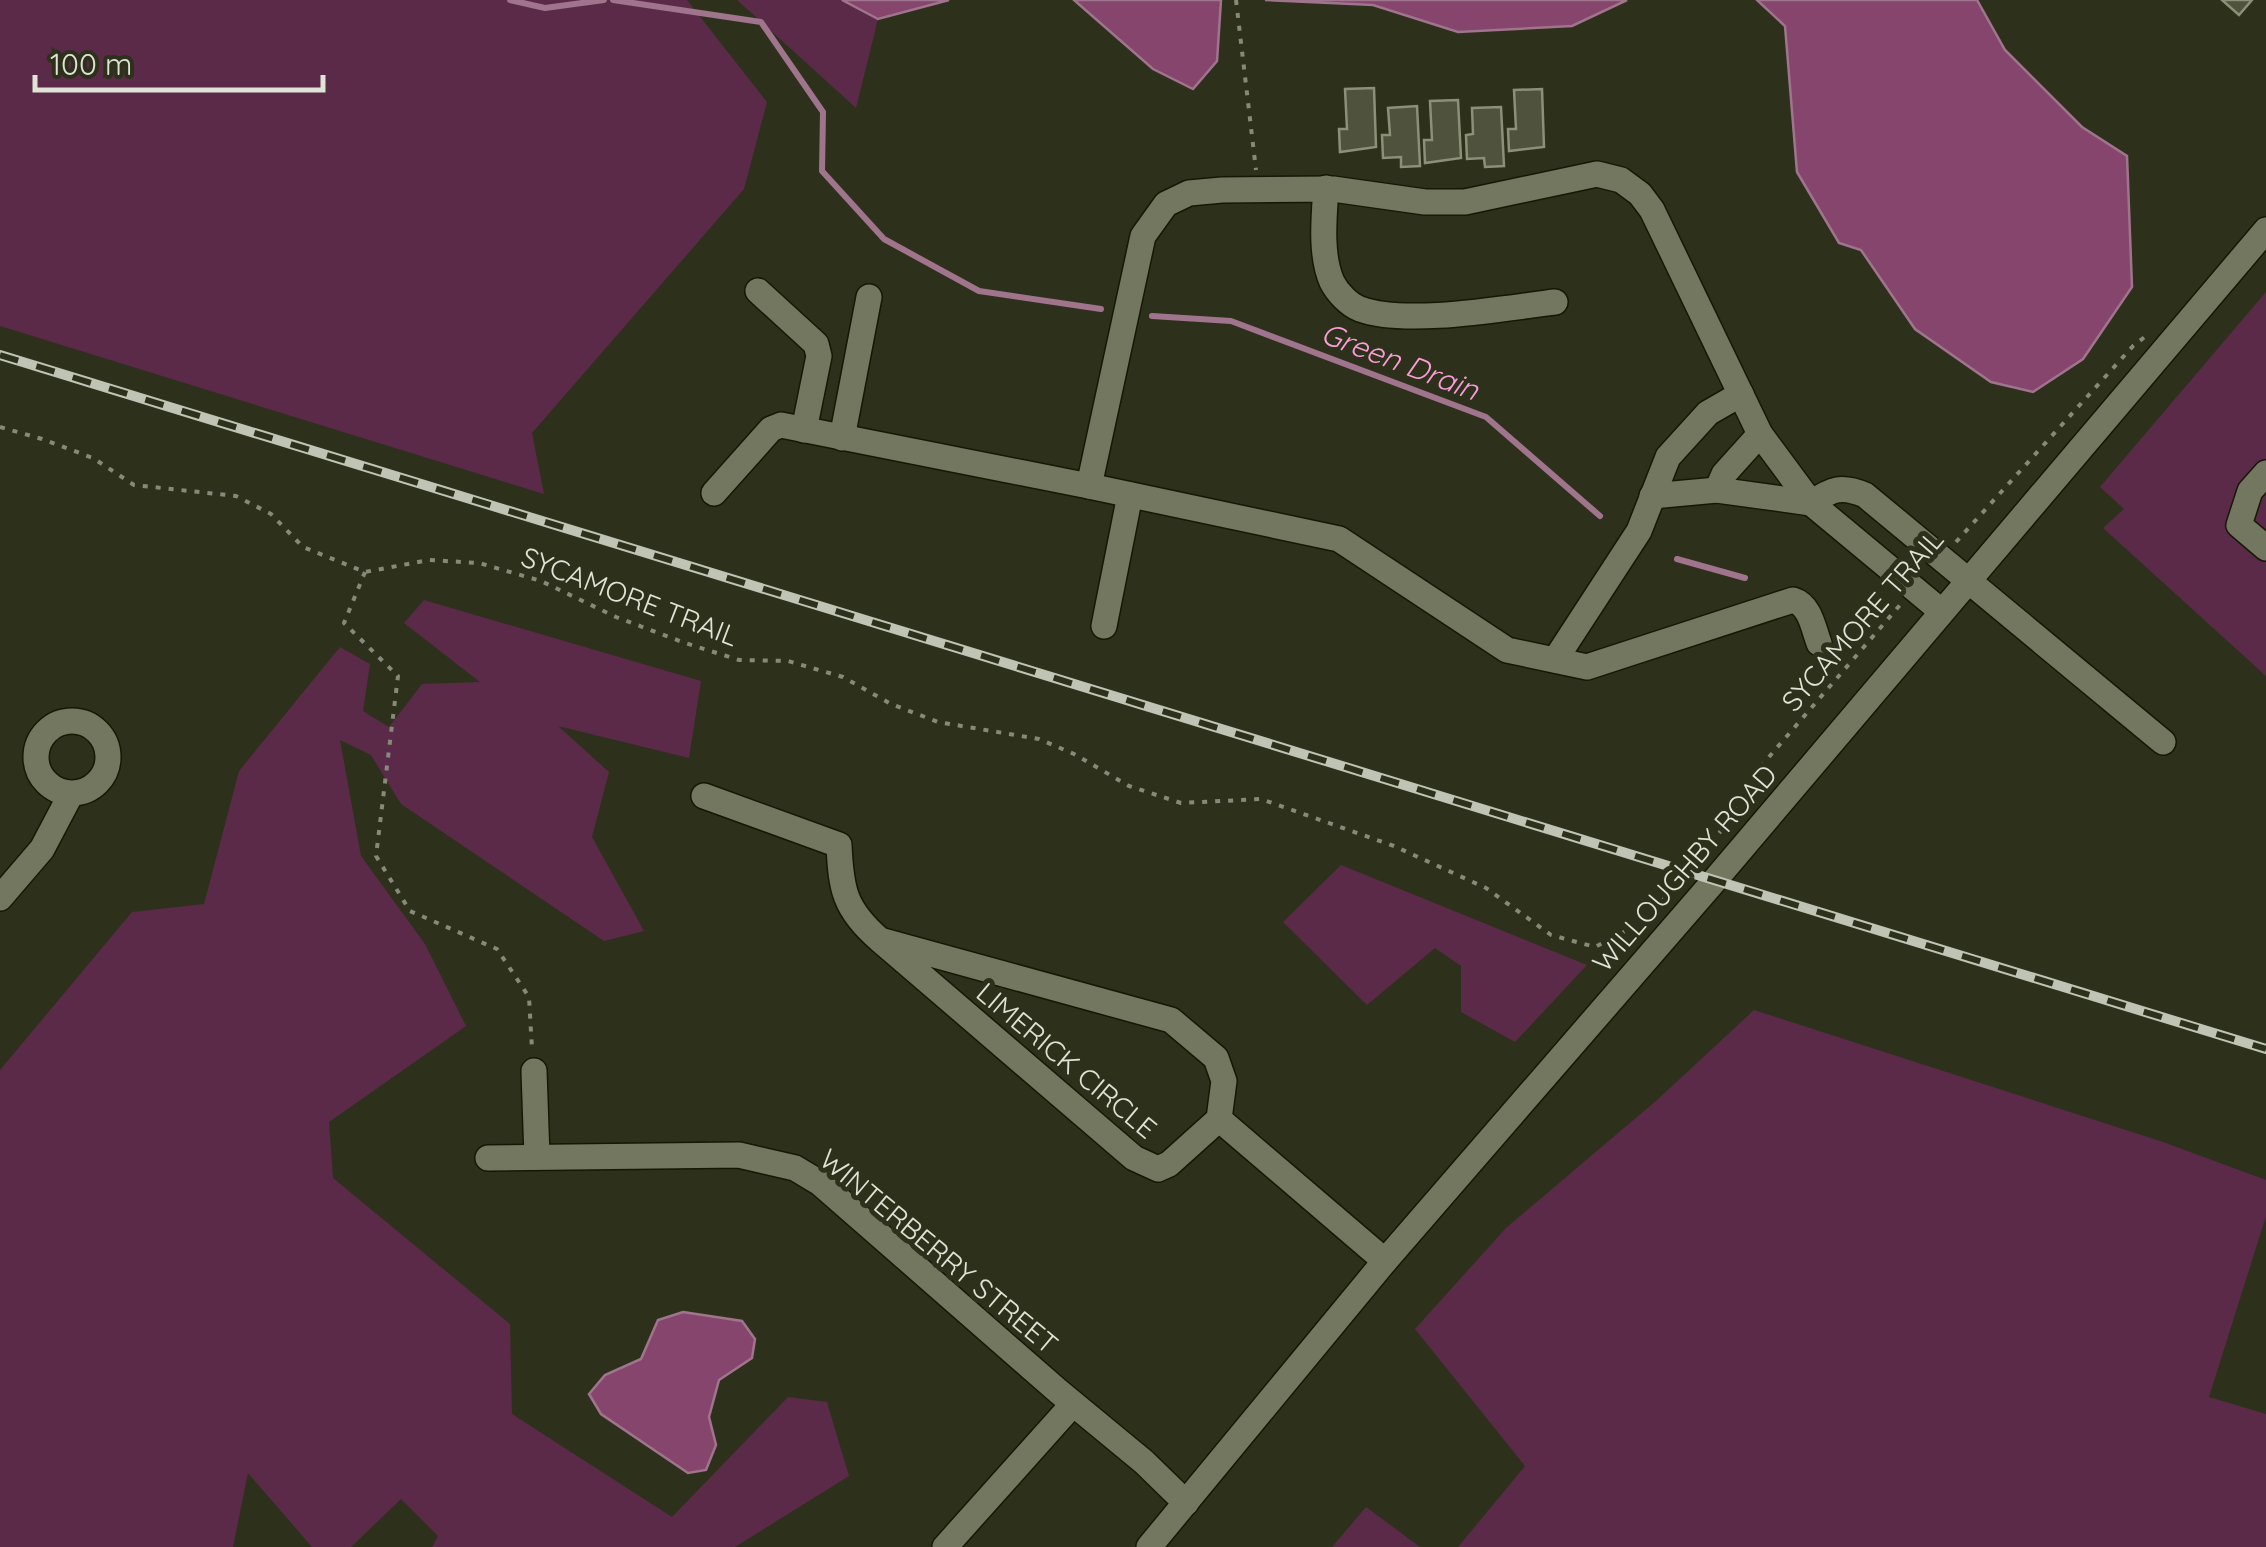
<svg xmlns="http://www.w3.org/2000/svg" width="2266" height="1547" font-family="Quicksand,sans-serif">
  <rect width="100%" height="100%" fill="#2d311c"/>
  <g fill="#5a2a48">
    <path d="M0 0H687L767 102 744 189 532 433 544 494 0 326Z"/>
    <path d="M737 0H842L878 19 856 108Z"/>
    <path d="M2266 292V676L2103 528 2124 509 2100 487Z"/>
    <path d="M424 600 701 681 689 758 558 726 609 772 592 837 644 931 604 941 401 804 371 755 340 740 361 856 425 944 466 1026 329 1122 333 1178 510 1324 512 1414 672 1517 788 1397 827 1402 849 1476 735 1547H432L438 1536 401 1499 351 1547H312L248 1473 233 1547H0V1070L132 912 204 904 239 771 340 647 370 664 363 711 389 727 422 684 480 682 404 623Z"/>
    <path d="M1341 865 1587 965 1515 1042 1461 1012V966L1435 948 1367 1005 1283 922Z"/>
    <path d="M1754 1010 2163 1142 2266 1180V1216L2209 1397 2266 1414V1547H1458L1525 1466 1415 1329 1506 1228 1657 1100Z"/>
    <path d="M1366 1507 1420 1547H1332Z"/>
  </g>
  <g fill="#85456d" stroke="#a0748c" stroke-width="2.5">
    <path d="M842 0H949L878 19Z"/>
    <path d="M1074 0H1221L1217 61 1193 89 1153 69Z"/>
    <path d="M1265 0H1627L1572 26 1458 32 1373 5Z"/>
    <path d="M1757 0H1977L2005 50 2082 127 2127 156 2132 287 2083 359 2033 392 1991 382 1915 329 1861 250 1839 243 1797 172 1785 26Z"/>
    <path d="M683 1312 742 1321 755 1339 752 1358 719 1380 709 1417 716 1445 706 1470 688 1473 601 1414 589 1394 605 1375 641 1359 658 1320Z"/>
  </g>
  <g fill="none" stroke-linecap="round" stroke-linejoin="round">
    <g stroke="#a0748c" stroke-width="6">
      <path d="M510 0 545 8 604 0"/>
      <path d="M613 0 761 22 823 112 822 171 884 239 979 291 1101 309"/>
      <path d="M1152 316 1231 321 1486 417 1600 516"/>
      <path d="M1677 559 1745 578"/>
    </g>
  </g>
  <g fill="#4f533d" stroke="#8c9078" stroke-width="2.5">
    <path d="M2222 0H2252L2239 15Z"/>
    <path d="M1374 88 1376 147 1340 152 1339 129H1347L1345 89Z"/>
    <path d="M1542 89 1544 147 1509 151 1508 129H1516L1514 90Z"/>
    <path d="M1458 100 1461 158 1425 163 1424 140H1432L1430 101Z"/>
    <path d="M1417 106 1420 166 1401 167V157L1383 158 1382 135H1390L1388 108Z"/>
    <path d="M1501 107 1504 166 1485 167 1484 158 1467 159 1466 135 1473 134 1472 108Z"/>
  </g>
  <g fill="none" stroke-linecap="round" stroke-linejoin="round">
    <g stroke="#161805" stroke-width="28">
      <g id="minor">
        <path d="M1326 188C1324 217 1320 255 1332 282 1337 292 1349 305 1360 309 1406 326 1505 308 1555 302"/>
        <path d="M758 291 816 344 819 356 804 430"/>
        <path d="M842 438 869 297"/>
        <path d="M2266 473 2250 491 2239 525 2266 548"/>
        <path d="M1717 490 1724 474 1760 434"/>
        <path d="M714 493 771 429 781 425 1089 486"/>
        <path d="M1652 496 1717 490 1811 503C1832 489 1841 485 1865 495L2163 742"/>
        <path d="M1104 626 1130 495"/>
        <path d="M1819 643C1813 627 1810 605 1793 600L1587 667 1507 650 1339 539 1089 486 1143 236 1166 204 1189 193 1222 190 1333 189 1425 202H1465L1597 174 1621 180 1640 194 1652 210 1760 434 1811 503 1941 611"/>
        <path d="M1555 660 1639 531 1668 457 1708 413 1741 394"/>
        <circle cx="72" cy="757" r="36"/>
        <path d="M704 796 839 845C841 889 844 909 880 940L1134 1158 1158 1169 1169 1164 1219 1119 1224 1081 1216 1058 1171 1020 880 940"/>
        <path d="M0 898 42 849 71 794"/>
        <path d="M534 1071 537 1157"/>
        <path d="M1219 1119 1385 1261"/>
        <path d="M488 1158 739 1155 795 1168 820 1183 1058 1391 1144 1462 1186 1503"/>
        <path d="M945 1547 1073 1404"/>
        <path d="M1149 1547 1385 1261 1715 880 2266 230"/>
      </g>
    </g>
    <g stroke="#878a79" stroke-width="4" stroke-dasharray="5 8" stroke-linecap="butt">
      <path d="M1236 0 1256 170"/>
      <path d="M0 427 42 439 93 458 134 485 236 496 271 514 303 547 365 572 429 560 479 563 541 581 616 617 685 643 739 660 788 661 843 677 891 704 938 722 1039 739 1074 754 1129 786 1181 803 1261 799 1394 846 1486 888 1551 935 1595 947 1632 928 1677 887 1720 832 1756 772 1900 605"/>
      <path d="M1956 542 2133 346 2146 336"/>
      <path d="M365 572 344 623 398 676 376 856 410 911 497 949 529 997 532 1049"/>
    </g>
    <use href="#minor" stroke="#737760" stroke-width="25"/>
    <g stroke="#c0c4b5" stroke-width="10">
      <path id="rail" d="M0 355 2266 1049"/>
    </g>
    <use href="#rail" stroke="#2d311c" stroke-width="6" stroke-dasharray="19" stroke-linecap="butt"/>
  </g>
  <g text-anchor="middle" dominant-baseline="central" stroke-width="10" stroke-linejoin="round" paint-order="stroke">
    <g font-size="28" fill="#e0e3d6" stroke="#2d311c">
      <text transform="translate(630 596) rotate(21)">SYCAMORE TRAIL</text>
      <text transform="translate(1862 620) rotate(-49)">SYCAMORE TRAIL</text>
      <text transform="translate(1684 868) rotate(-49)">WILLOUGHBY ROAD</text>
      <text transform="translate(1067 1060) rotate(40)">LIMERICK CIRCLE</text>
      <text transform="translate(939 1251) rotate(40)">WINTERBERRY STREET</text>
    </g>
    <g font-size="30" font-style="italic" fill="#fa9cd5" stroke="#2d311c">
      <text transform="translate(1400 361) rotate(21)">Green Drain</text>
    </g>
  </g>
  <path d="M35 75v15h288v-15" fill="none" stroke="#e0e3d6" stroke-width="5"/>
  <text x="50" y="75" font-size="30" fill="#e0e3d6" stroke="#2d311c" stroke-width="8" paint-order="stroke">100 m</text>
</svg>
